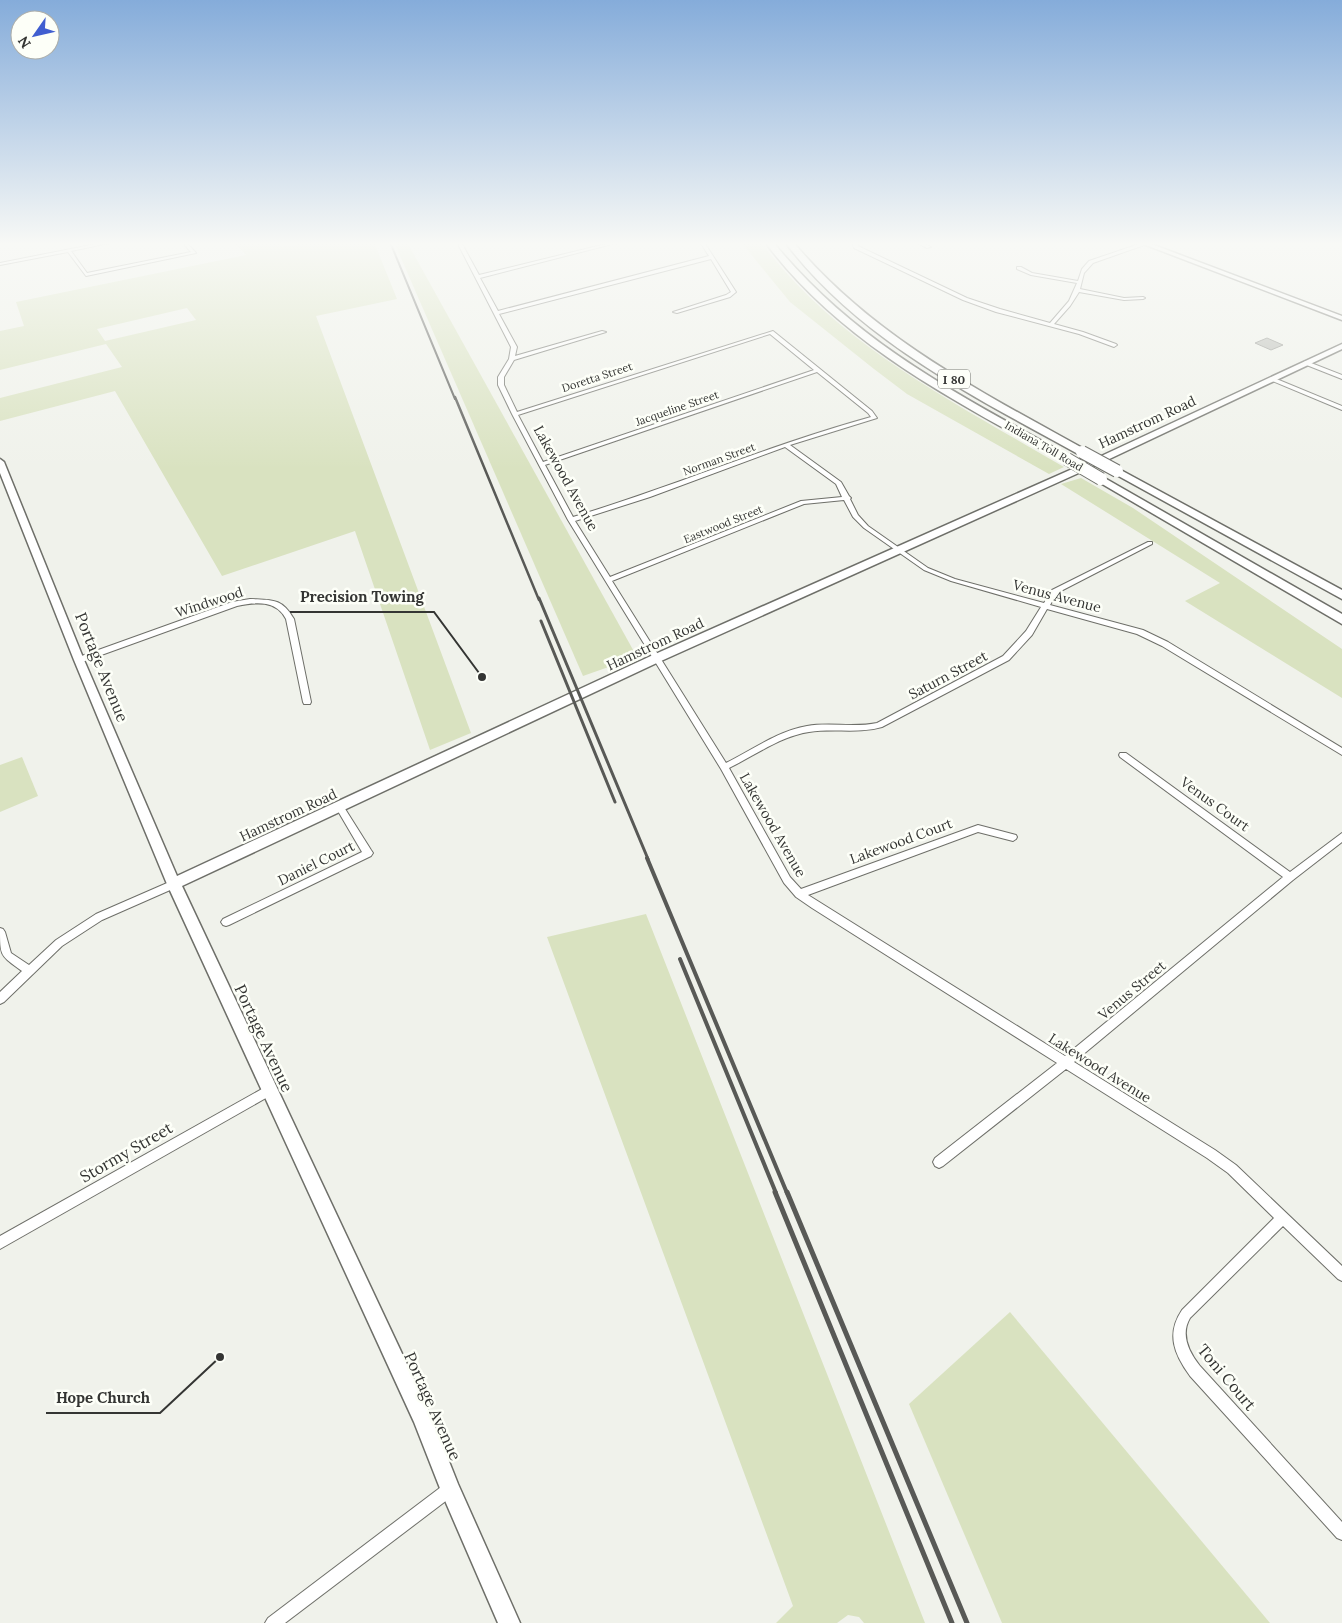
<svg xmlns="http://www.w3.org/2000/svg" width="1342" height="1623" font-family="Lora,serif">
  <rect width="100%" height="100%" fill="#f0f2eb"/>
  <g fill="#d9e2c0" fill-rule="evenodd">
    <path d="M234 242H275L282 247 312 242H374L397 299 316 316 471 733 430 750 355 531 222 576 115 391 0 421V398L122 367 106 344 0 370V331L24 326 16 302 246 255ZM187 308 196 320 105 341 97 329Z"/>
    <path d="M394 242H407L637 657 583 676Z"/>
    <path d="M741 242H761C836 344 957 404 1064 467L1049 474 907 394 874 369 790 302Z"/>
    <path d="M1081 478 1133 508 1342 649V698L1185 601 1220 583 1061 484Z"/>
    <path d="M22 757 38 796 0 812V765Z"/>
    <path d="M646 914 925 1623H864L859 1617 848 1615 837 1623H776L793 1606 547 937Z"/>
    <path d="M1010 1312 1270 1623H1002L909 1404Z"/>
  </g>
  <path fill="#b9bbb5" stroke="#90928c" d="M1267 338 1283 345 1271 350 1255 343Z"/>
  <g fill="none" stroke-linecap="round" stroke-linejoin="round">
    <g stroke="#6e6f69" stroke-width="2">
      <g id="street">
        <path d="M106 242H114L71 251 87 273 191 252 182 242H186L196 253 86 276 68 252 0 265V263Z"/>
        <path d="M457 242H461L479 275 614 242H620L480 278 498 311 709 256 700 242H704L736 292 730 297 677 313 673 312 726 295 731 292 711 259 499 314 517 347 515 356 602 331 606 332 514 360 504 377V385L517 412 773 331 872 411 877 418 790 445 841 482 849 496 851 498 850 499 858 515 868 526 928 568 955 579 1044 603 1052 590 1148 542H1152V544L1057 593 1050 605 1143 630 1168 642 1342 748V755L1162 646 1137 634 1047 609 1032 635 1009 660 882 727C858 734 834 728 809 732 781 736 754 756 729 768L790 877 801 889 978 825 1016 835 1017 837 1016 839 1013 841 978 832 808 895 1065 1056 1283 877 1120 757 1119 755 1120 753H1126L1290 872 1342 833V842L1293 880 1074 1062 1215 1150 1236 1165 1342 1266V1281L1338 1279 1283 1226 1190 1318C1180 1335 1189 1352 1200 1366L1342 1522V1540L1337 1538 1190 1376C1174 1354 1166 1334 1182 1310L1274 1218 1228 1173 1207 1158 1066 1069 943 1166 939 1168 935 1166 933 1162 935 1158 1057 1063 812 908 796 897 784 883 721 769 568 520 512 414 498 385V377L509 359 511 347ZM770 334 814 370 543 462 518 415ZM817 372 868 413 871 417C769 445 673 487 573 517L545 465ZM785 447 836 484 842 497 801 501 610 577 575 521 650 497ZM844 500 853 517 864 528 924 570 951 581 1041 607 1026 631 1003 656 877 723C854 728 830 722 807 726 778 731 752 750 726 763L612 581 804 504Z"/>
        <path d="M852 242H856L858 246 967 298 1000 309 1050 323 1069 301 1077 283 1031 275 1017 269V267H1021L1032 273 1078 281 1082 269 1089 261 1145 242 1147 244 1093 263 1084 273 1080 289 1124 298 1143 297 1145 298 1143 299 1124 300 1079 292 1070 306 1054 324 1083 332 1116 344 1117 345 1114 347 1079 334 996 312 963 300 854 248Z"/>
        <path d="M916 242H921L931 247 927 248Z"/>
        <path d="M1306 361 1342 375V379L1304 364V362Z"/>
        <path d="M1270 378H1274L1342 406V410L1270 380Z"/>
        <path d="M250 599C272 600 282 598 294 619L311 702 310 704H304L303 702 286 619C276 600 256 602 237 606L82 662H79L75 660 76 658 232 602Z"/>
        <path d="M339 803 342 804 371 850 373 853 371 856 229 925 226 926 223 925 221 922 223 919 362 852 335 806Z"/>
        <path d="M174 880 177 881 179 884 177 887 102 920 62 946 4 1002 0 1004V992L22 971C0 955 0 957 0 928L3 929 5 932 11 953 29 965 56 940 96 914Z"/>
        <path d="M269 1085 273 1086 274 1090 273 1094 0 1249V1236Z"/>
        <path d="M450 1482 455 1484 457 1489 455 1494 285 1623H265L268 1618 445 1484Z"/>
      </g>
    </g>
    <g stroke="#6e6f69" stroke-width="3">
      <g id="secondary">
        <path d="M1138 242H1146L1342 316V320Z"/>
        <path d="M1342 344V349L1103 462 661 661 182 886 429 1411 458 1484 520 1623H498L443 1496 414 1422 167 884 74 660 0 473V459L4 462 84 660 177 876 653 655 1097 458Z"/>
      </g>
    </g>
    <g stroke="#6e6f69" stroke-width="3">
      <g id="highway">
        <path d="M765 242H773C855 343 959 395 1071 457V461H1063C955 401 840 343 765 242Z"/>
        <path d="M785 242H793C874 338 978 390 1086 450V454H1078C973 396 859 340 785 242Z"/>
        <path d="M1117 468 1342 590V599L1113 473V469Z"/>
        <path d="M1101 476 1342 614V624L1097 481V477Z"/>
      </g>
    </g>
    <use href="#street" fill="#fff" fill-rule="evenodd"/>
    <use href="#secondary" fill="#fff" fill-rule="evenodd"/>
    <use href="#highway" fill="#fff" fill-rule="evenodd"/>
    <path stroke="#585956" stroke-width="2" d="M390 242 455 399"/>
    <path stroke="#585956" stroke-width="2.5" d="M455 397 539 600"/>
    <g stroke="#585956" stroke-width="3">
      <path d="M539 598 648 859"/>
      <path d="M541 621 615 802"/>
    </g>
    <g stroke="#585956" stroke-width="4">
      <path d="M647 858 787 1193"/>
      <path d="M680 959 776 1193"/>
    </g>
    <g stroke="#585956" stroke-width="5">
      <path d="M775 1192 952 1623"/>
      <path d="M787 1192 967 1623"/>
    </g>
    <g stroke="#6e6f69" stroke-width="14" stroke-linecap="butt">
      <g id="highway-bridge">
        <path d="M1082 452 1117 471"/>
        <path d="M1067 459 1101 479"/>
      </g>
    </g>
    <use href="#highway-bridge" stroke="#fff" stroke-width="12"/>
  </g>
  <linearGradient id="sky" x2="0" y2="1"><stop stop-color="#85acda"/><stop offset="0.52" stop-color="#f8f9f6"/><stop offset="1" stop-color="#f8f9f6" stop-opacity="0"/></linearGradient>
  <rect width="1342" height="469" fill="url(#sky)"/>
  <g text-anchor="middle" dominant-baseline="central" stroke-width="5" stroke-linejoin="round" paint-order="stroke">
    <g font-size="11" fill="#343533" stroke="#fdfff8">
      <text transform="translate(597 377) rotate(-18)">Doretta Street</text>
      <text transform="translate(677 408) rotate(-19)">Jacqueline Street</text>
      <text transform="translate(1044 446) rotate(30)">Indiana Toll Road</text>
      <text transform="translate(719 459) rotate(-20)">Norman Street</text>
      <text transform="translate(723 524) rotate(-22)">Eastwood Street</text>
    </g>
    <rect fill="#fdfff8" stroke="#70726e" stroke-width="1" x="938" y="369.5" width="32" height="19" rx="4"/>
    <g font-size="12" font-weight="bold" fill="#343533">
      <text x="954" y="379">I 80</text>
    </g>
    <g font-size="14" fill="#343533" stroke="#fdfff8">
      <text transform="translate(1147 422) rotate(-25)">Hamstrom Road</text>
      <text transform="translate(566 478) rotate(61)">Lakewood Avenue</text>
      <text transform="translate(1057 596) rotate(15)">Venus Avenue</text>
      <text transform="translate(209 602) rotate(-18)">Windwood</text>
      <text transform="translate(655 644) rotate(-25)">Hamstrom Road</text>
      <text transform="translate(948 675) rotate(-28)">Saturn Street</text>
      <text transform="translate(1215 804) rotate(36)">Venus Court</text>
      <text transform="translate(288 815) rotate(-25)">Hamstrom Road</text>
      <text transform="translate(773 825) rotate(60)">Lakewood Avenue</text>
      <text transform="translate(901 841) rotate(-20)">Lakewood Court</text>
      <text transform="translate(316 863) rotate(-26)">Daniel Court</text>
      <text transform="translate(1132 990) rotate(-40)">Venus Street</text>
      <text transform="translate(1100 1068) rotate(32)">Lakewood Avenue</text>
    </g>
    <g font-size="16" fill="#343533" stroke="#fdfff8">
      <text transform="translate(102 667) rotate(68)">Portage Avenue</text>
      <text transform="translate(264 1038) rotate(65)">Portage Avenue</text>
      <text transform="translate(126 1152) rotate(-30)">Stormy Street</text>
      <text transform="translate(1227 1377) rotate(50)">Toni Court</text>
      <text transform="translate(433 1406) rotate(66)">Portage Avenue</text>
    </g>
  </g>
  <path fill="none" stroke="#343533" stroke-width="2" d="M482 677L434 612H290M220 1357L160 1413H46"/>
  <g fill="#343533" stroke="#fdfff8" stroke-width="2">
    <circle cx="482" cy="677" r="5"/>
    <circle cx="220" cy="1357" r="5"/>
  </g>
  <g font-size="15" text-anchor="middle" font-weight="bold" fill="#343533" stroke="#fdfff8" stroke-width="5" stroke-linejoin="round" paint-order="stroke">
    <text x="362" y="602">Precision Towing</text>
    <text x="103" y="1403">Hope Church</text>
  </g>
  <g transform="translate(35 35) rotate(236)"><circle r="24" fill="#fdfff8" stroke="#adaea9"/>
  <path d="M0-4L9 19L0 12L-9 19Z" fill="#405ed0"/>
  <text y="-8" font-size="14" font-weight="bold" text-anchor="middle" fill="#343533">N</text>
  </g>
</svg>
